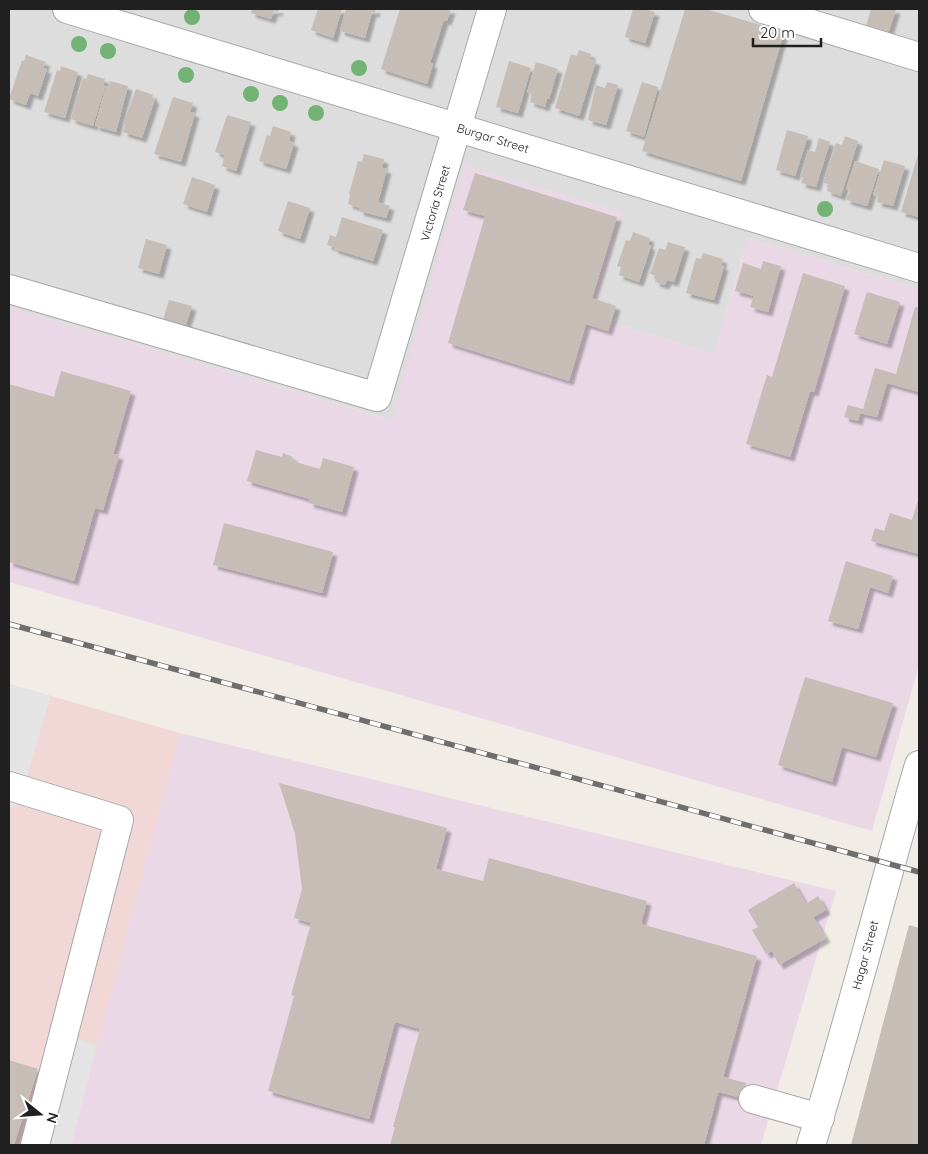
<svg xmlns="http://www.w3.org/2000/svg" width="928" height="1154" font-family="Quicksand,sans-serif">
  <defs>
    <filter id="shadow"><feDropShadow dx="4.5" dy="4.5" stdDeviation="1" flood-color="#0004"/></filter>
  </defs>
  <rect width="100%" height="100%" fill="#f1ede6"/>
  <path fill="#dedddd" d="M9 9H919V289L748 238 714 354 593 317 465 165 392 420 9 307Z"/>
  <path fill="#f1d7d6" d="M9 684 180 733 71 1145H9Z"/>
  <g fill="#ead8e6">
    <path d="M464 165 622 212 593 317 714 354 748 238 919 289V665L872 831 9 582V307L391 420Z"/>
    <path d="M180 733 836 891 761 1145H71Z"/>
  </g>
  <g fill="#e4e4e4">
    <path d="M9 684 51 696 17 808 9 806Z"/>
    <path d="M74 1038 97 1044 71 1145H46Z"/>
  </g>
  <g fill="#c5bdb6" filter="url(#shadow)">
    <path d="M252 9H279L278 12 274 11 271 19 251 13Z"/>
    <path d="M318 9H342L333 38 311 30Z"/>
    <path d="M346 9H376L375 13 372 12 365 38 340 31Z"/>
    <path d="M400 9H451L447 21 444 20 430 63 433 64 427 84 381 69Z"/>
    <path d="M633 9H644L655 12 645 43 625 37Z"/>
    <path d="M685 9H706L784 32 741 181 642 151Z"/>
    <path d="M871 9H896L887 37 865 30Z"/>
    <path d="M579 50 591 54 590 59 596 61 579 116 555 108 571 54 577 56Z"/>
    <path d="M26 55 46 62 43 68 47 69 38 96 30 93 26 105 9 99 22 60 24 61Z"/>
    <path d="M509 61 531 68 518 113 496 107Z"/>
    <path d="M536 62 558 69 549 99H547L545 107 530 102 532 94 527 92Z"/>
    <path d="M61 66 78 72 65 118 44 112 57 70 60 71Z"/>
    <path d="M88 74 105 79 103 85 105 86 93 126 71 119 83 78 86 79Z"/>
    <path d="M110 81 128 86 116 132 95 126 106 86 109 87Z"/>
    <path d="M607 82 618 85 606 125 588 120 596 85 605 88Z"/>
    <path d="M642 82 658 87 644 137 626 131Z"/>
    <path d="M136 89 153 95 152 98 155 99 142 138 123 132 125 125 123 124Z"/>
    <path d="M173 97 193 103 190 112 195 113 181 162 154 154Z"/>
    <path d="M227 115 251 122 236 171 222 166 225 155 215 152Z"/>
    <path d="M273 126 291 132 289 141 294 143 286 169 259 161 267 135 270 136Z"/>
    <path d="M787 130 808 136 795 176 776 170Z"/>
    <path d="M845 136 858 141 841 196 827 191 829 184 823 183 836 143 842 145Z"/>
    <path d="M819 138 830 142 816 187 801 183 803 178 800 177 808 150 815 152Z"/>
    <path d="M919 151V217L901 212Z"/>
    <path d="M364 154 384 159 382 168 387 169 378 202 390 206 386 218 359 211 360 208 348 204 350 195 349 194 358 161 362 162Z"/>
    <path d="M884 160 905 166 893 206 877 202 879 196 873 195Z"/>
    <path d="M855 161 879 169 867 206 846 200 850 190 846 189Z"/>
    <path d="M475 173 617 217 592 298 616 306 608 331 586 324 569 381 448 343 485 216 463 210Z"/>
    <path d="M192 177 215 185 207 212 183 204Z"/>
    <path d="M288 201 310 208 300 239 278 231Z"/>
    <path d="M342 217 383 230 373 261 334 249V247L327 245 330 235 336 237Z"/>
    <path d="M633 232 650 238 648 245 651 246 639 282 619 275 621 267 617 266 626 240 630 241Z"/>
    <path d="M146 239 167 245 159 274 138 268Z"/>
    <path d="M668 242 685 247 674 282 667 280 665 285 655 282 657 276 650 274 659 248 665 250Z"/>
    <path d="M703 253 723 259 721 265 724 266 714 300 686 293 696 258 701 259Z"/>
    <path d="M763 261 781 266 768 312 750 307 754 296 735 291 743 263 761 269Z"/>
    <path d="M803 273 845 286 814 392 810 391 790 457 746 444 767 375 772 377Z"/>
    <path d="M867 292 900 302 887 344 854 334Z"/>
    <path d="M169 300 192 306 183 334 161 327Z"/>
    <path d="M915 307 919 308V392L887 383 877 417 860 413 858 421 844 417 848 405 863 409 875 368 896 374Z"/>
    <path d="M61 371 131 391 113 454 119 455 103 510 95 508 74 581 9 562V384L54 397Z"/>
    <path d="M256 450 282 457 283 453 293 457 292 461 320 469 323 458 354 467 342 512 309 503 310 499 247 481Z"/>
    <path d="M919 497V554L871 541 875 528 884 531 890 513 912 520Z"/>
    <path d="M224 523 333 552 322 593 213 565Z"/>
    <path d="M846 561 893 576 888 593 870 587 858 629 828 621Z"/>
    <path d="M805 677 893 703 876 757 842 747 832 782 778 765Z"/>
    <path d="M279 783 447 828 436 869 483 881 489 858 647 901 641 924 757 956 723 1077 746 1083 742 1098 718 1092 704 1145H390L395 1127H393L420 1029 395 1022 369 1119 268 1091 294 996 291 995 311 923 294 918 302 889 295 834Z"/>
    <path d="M794 883 806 904 818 896 826 910 813 917 826 938 779 965 772 951 766 954 752 930 758 927 748 910Z"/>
    <path d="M909 925 919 928V1145H851Z"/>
    <path d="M9 1060 38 1069 14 1145H9Z"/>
  </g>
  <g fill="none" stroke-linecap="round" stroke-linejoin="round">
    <g stroke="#a7a7a7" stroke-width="30">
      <g id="minor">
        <path d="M67 9 919 268"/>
        <path d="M763 9 919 57"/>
        <path d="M9 289 377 397 492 9"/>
        <path d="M9 786 119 820 35 1145"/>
        <path d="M753 1099 820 1118"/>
        <path d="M811 1145C850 1019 882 891 919 765"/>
      </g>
    </g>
    <use href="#minor" stroke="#fff" stroke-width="28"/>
    <g stroke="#6e6e6e" stroke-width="5.5">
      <path id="rail" d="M9 624 919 872"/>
    </g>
    <use href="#rail" stroke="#fff" stroke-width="4" stroke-dasharray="11" stroke-linecap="butt"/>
  </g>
  <g fill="#72b274">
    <circle cx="192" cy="17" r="8"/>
    <circle cx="79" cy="44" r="8"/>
    <circle cx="108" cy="51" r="8"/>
    <circle cx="359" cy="68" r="8"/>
    <circle cx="186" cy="75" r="8"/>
    <circle cx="251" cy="94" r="8"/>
    <circle cx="280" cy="103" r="8"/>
    <circle cx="316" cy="113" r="8"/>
    <circle cx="825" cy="209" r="8"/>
  </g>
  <g text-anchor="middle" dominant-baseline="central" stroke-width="5" stroke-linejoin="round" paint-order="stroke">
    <g font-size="12" fill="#202020" stroke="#fff">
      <text transform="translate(493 138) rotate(17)">Burgar Street</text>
      <text transform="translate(435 203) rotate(-74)">Victoria Street</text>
      <text transform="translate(865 955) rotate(-75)">Hagar Street</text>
    </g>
  </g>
  <rect width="928" height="1154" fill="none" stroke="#202020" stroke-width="20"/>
  <g transform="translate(40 1114) rotate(107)" stroke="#ffffff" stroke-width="4" paint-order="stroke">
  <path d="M0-4L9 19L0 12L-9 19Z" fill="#202020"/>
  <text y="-8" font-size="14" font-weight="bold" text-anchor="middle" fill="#202020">N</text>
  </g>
  <path d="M753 38v8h68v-8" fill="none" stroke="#202020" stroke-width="2.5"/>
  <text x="760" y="38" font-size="15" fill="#202020" stroke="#ffffff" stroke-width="4" paint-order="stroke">20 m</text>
</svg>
